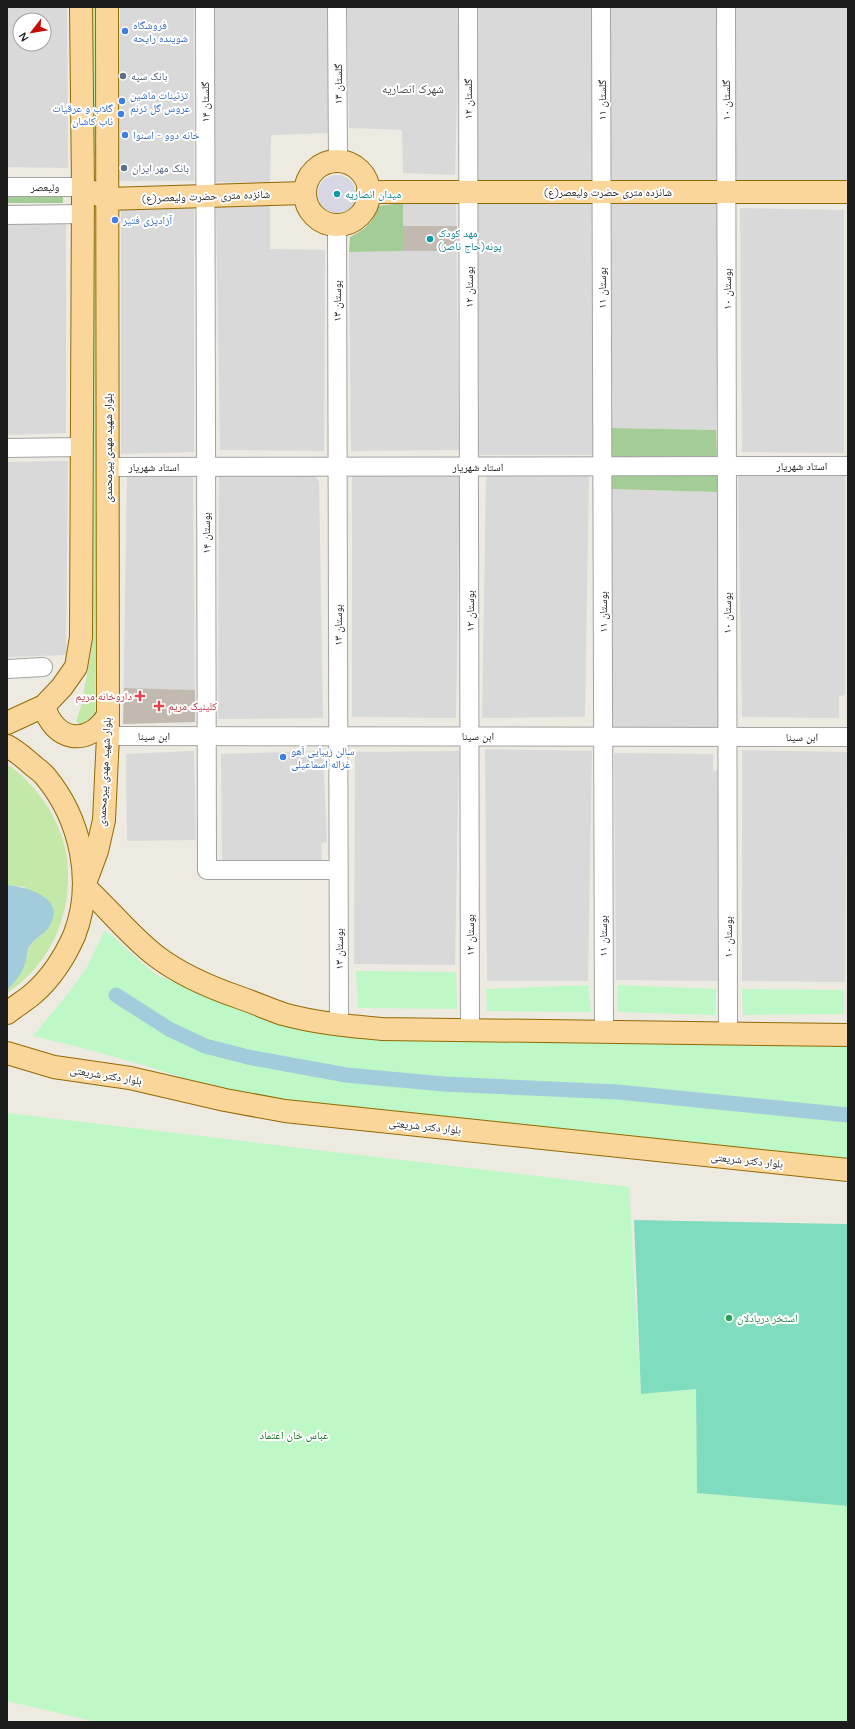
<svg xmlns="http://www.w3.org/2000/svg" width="855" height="1729" font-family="Quicksand,'Noto Naskh Arabic',sans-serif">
  <rect width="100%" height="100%" fill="#edeae2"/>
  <g fill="#dad9d9" fill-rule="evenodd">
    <path d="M7 7H67L68 168 7 167ZM20 20H44V44H20Z"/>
    <path d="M120 7H194V181H119Z"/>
    <path d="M214 7H330V133L271 135 270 183 214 182Z"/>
    <path d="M347 7H460L455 175 403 173 402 130 349 128Z"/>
    <rect x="476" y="7" width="119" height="178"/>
    <path d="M611 7H720L719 185H611Z"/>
    <path d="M733 7H848V184H734Z"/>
    <path d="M596 198 595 455H478L476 199Z"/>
    <path d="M720 198 716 430 609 428V199Z"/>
    <path d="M403 203H456L459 450 351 451 349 252 403 251Z"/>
    <path d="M216 204 270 205V249L325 250 324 451 220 450Z"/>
    <path d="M194 205V452L121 454V206Z"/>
    <path d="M740 208 844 210V453L742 452Z"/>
    <path d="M66 222V433L7 435V223Z"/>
    <path d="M68 461 66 655 7 657V462Z"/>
    <path d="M738 472 845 475V695L839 696V718L742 717Z"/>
    <path d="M352 473 460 475 456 718 352 717Z"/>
    <path d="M314 474 319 482 323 718 218 719 219 475Z"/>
    <path d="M486 475H589L585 717 482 718Z"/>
    <path d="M127 477H193L195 722 123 724Z"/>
    <path d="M610 489 718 492 720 729 613 728Z"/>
    <path d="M485 749 592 751 588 981H487Z"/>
    <path d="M742 750 847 752 845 982 742 981Z"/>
    <path d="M194 751 196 840 127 841 126 754Z"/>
    <path d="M323 751 327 842 321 843 322 861 222 860 221 754Z"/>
    <path d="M459 751 455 965 354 964 355 752Z"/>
    <path d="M614 753 713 754V771L718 770V981L616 980Z"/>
  </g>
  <g fill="#c3e8a7">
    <path d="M92 7H96V155H91Z"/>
    <path d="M98 232 95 713 83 724 76 722 81 706 91 654 93 233Z"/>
    <path d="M7 764C22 774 35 788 45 803 55 818 63 835 66 853 68 859 67 865 68 871 70 920 48 966 7 993V990C15 982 23 970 26 960 29 947 30 942 42 935L25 887 7 885Z"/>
  </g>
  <g fill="#a4cc97">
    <path d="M63 193V203H7V194Z"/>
    <path d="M403 203V251L349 252 350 237C364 230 375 222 377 206Z"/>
    <path d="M609 428 716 430 717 457H608Z"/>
    <path d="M610 470 718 471V492L610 489Z"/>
  </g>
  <g fill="#bef8c6">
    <path d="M105 930 156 975 278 1022 848 1045V1159L281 1100 217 1089 147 1066 79 1047 33 1036 67 995 86 969Z"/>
    <path d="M356 971 456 972 457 1009 358 1008Z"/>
    <path d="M588 985 591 1012 487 1011 486 989Z"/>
    <path d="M618 985 716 989 715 1015 617 1012Z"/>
    <path d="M742 989 844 990V1014L743 1015Z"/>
    <path d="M7 1113 629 1187 641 1394 696 1389 697 1493 848 1506V1722H97L7 1701Z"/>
  </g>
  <path fill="#80dcbe" d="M634 1220 848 1224V1506L697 1493 696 1389 641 1394Z"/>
  <circle fill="#d7d6e3" cx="337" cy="194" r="19"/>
  <path fill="#a2cbdb" d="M7 885C27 887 68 898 49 927 44 935 34 938 29 947 27 952 27 956 26 961 23 972 15 982 7 990Z"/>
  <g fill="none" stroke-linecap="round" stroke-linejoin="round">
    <path stroke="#a2cbdb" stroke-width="15" d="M116 995 169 1029 205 1046 248 1057 346 1075 444 1084 618 1092 848 1115"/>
  </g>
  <g fill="#c2bab1">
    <rect x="403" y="226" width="54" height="25"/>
    <path d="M124 688 195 690V722L123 724Z"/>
  </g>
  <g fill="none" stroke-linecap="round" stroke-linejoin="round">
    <g stroke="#a3a3a3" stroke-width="20">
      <g id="minor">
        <path d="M205 7 207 870H338"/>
        <path d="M337 7 338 161"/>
        <path d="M468 7 470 1030"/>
        <path d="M601 7 604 1032"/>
        <path d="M726 7 728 1033"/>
        <path d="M7 187H83"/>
        <path d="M7 215 82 214"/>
        <path d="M337 225 339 1025"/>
        <path d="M7 448 81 447"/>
        <path d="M108 467 848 466"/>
        <path d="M7 669 43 667"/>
        <path d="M108 736 848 737"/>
      </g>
    </g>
    <g stroke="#926a02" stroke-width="24">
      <g id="major">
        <path d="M107 7 108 736 104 820 97 851 84 886C109 909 130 936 156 956 181 975 209 987 238 997 253 1002 268 1009 283 1014 315 1023 349 1026 382 1029L848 1035"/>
        <circle cx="337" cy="193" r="32"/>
        <path d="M93 192 107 199 305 193"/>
        <path d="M368 192H848"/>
        <path d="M44 706C54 741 87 747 107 717"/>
        <path d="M7 723 44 706 62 687 76 667 81 637 83 187 81 7"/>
        <path d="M7 746C15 750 22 756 29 762 34 767 41 771 45 776 81 819 95 883 74 936 65 956 51 978 34 993 26 1000 16 1006 7 1013"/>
        <path d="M7 1053 54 1067 130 1078 225 1100 285 1111 848 1170"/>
      </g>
    </g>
    <use href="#minor" stroke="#fff" stroke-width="18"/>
    <use href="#major" stroke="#fad69a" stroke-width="22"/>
  </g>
  <g fill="#3f7fe0" stroke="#fff" stroke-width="1.5">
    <circle cx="125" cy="31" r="4"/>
    <circle cx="122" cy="101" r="4"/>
    <circle cx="121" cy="114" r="4"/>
    <circle cx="125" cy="135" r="4"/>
    <circle cx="115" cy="220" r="4"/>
    <circle cx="283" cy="757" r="4"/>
  </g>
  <g fill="#5c6f8a" stroke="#fff" stroke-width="1.5">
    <circle cx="123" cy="76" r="4"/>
    <circle cx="124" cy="168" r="4"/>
  </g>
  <g fill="#0f9aa8" stroke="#fff" stroke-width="1.5">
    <circle cx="337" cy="194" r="4"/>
    <circle cx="430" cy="239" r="4"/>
  </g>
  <g fill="#e0444e" stroke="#fff" stroke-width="1.5">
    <path d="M138 690h4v4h4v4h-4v4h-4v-4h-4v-4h4z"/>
    <path d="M157 700h4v4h4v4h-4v4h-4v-4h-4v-4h4z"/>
  </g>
  <circle fill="#2e9e5b" stroke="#fff" stroke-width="1.5" cx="729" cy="1318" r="4"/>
  <g text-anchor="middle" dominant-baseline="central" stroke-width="4" stroke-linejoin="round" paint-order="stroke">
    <g font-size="11" fill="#366cbe" stroke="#fff" text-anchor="start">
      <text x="133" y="25">فروشگاه<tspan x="133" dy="13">شوینده رایحه</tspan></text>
      <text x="130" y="95">تزئینات ماشین<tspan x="130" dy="13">عروس گل ترنم</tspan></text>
      <text x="113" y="108" text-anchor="end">گلاب و عرقیات<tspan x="113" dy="13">ناب کاشان</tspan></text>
      <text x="133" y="135">خانه دوو - اسنوا</text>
      <text x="123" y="220">آزادپزی فتیر</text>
      <text x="291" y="751">سالن زیبایی آهو<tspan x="291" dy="13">غزاله اسماعیلی</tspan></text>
    </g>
    <g font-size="11" fill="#4e5e75" stroke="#fff" text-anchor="start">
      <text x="131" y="76">بانک سپه</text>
      <text x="132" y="168">بانک مهر ایران</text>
    </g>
    <g font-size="11" fill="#1c1c1c" stroke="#fff">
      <text transform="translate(338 84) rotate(-90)">گلستان ۱۳</text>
      <text transform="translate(468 99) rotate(-90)">گلستان ۱۲</text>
      <text transform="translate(602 100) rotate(-90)">گلستان ۱۱</text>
      <text transform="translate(726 100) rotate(-90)">گلستان ۱۰</text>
      <text transform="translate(205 102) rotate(-90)">گلستان ۱۴</text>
      <text x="45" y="187">ولیعصر</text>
      <text x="608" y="192">شانزده متری حضرت ولیعصر(ع)</text>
      <text transform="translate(206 196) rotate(-2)">شانزده متری حضرت ولیعصر(ع)</text>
      <text transform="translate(469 287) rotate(-90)">بوستان ۱۲</text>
      <text transform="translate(602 288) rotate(-90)">بوستان ۱۱</text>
      <text transform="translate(727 289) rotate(-90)">بوستان ۱۰</text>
      <text transform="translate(337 301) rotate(-90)">بوستان ۱۳</text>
      <text transform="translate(108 448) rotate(-90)">بلوار شهید مهدی پیرمحمدی</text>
      <text x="802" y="466">استاد شهریار</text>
      <text x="154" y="467">استاد شهریار</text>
      <text x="478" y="467">استاد شهریار</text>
      <text transform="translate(206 533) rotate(-90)">بوستان ۱۴</text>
      <text transform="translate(470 611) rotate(-90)">بوستان ۱۲</text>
      <text transform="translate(603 612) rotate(-90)">بوستان ۱۱</text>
      <text transform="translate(727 613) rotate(-90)">بوستان ۱۰</text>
      <text transform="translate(338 625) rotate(-90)">بوستان ۱۳</text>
      <text x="154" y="736">ابن سینا</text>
      <text x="478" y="736">ابن سینا</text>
      <text x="802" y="737">ابن سینا</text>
      <text transform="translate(104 772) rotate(-87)">بلوار شهید مهدی پیرمحمدی</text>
      <text transform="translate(470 935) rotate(-90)">بوستان ۱۲</text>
      <text transform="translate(603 936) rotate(-90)">بوستان ۱۱</text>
      <text transform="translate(728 937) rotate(-90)">بوستان ۱۰</text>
      <text transform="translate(339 949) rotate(-90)">بوستان ۱۳</text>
      <text transform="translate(106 1075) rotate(9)">بلوار دکتر شریعتی</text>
      <text transform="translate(425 1126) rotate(6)">بلوار دکتر شریعتی</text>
      <text transform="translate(747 1160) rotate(6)">بلوار دکتر شریعتی</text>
    </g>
    <g font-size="11" fill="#0d838f" stroke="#fff" text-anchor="start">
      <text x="345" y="194">میدان انصاریه</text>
      <text x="438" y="233">مهد کودک<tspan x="438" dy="13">پونه(حاج ناصر)</tspan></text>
    </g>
    <g font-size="11" fill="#be3a42" stroke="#fff" text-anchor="end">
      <text x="132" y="696">داروخانه مریم</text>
      <text x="168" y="706" text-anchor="start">کلینیک مریم</text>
    </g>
    <g font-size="11" fill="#27864d" stroke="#fff" text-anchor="start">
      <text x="737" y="1318">استخر دریادلان</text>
    </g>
    <g font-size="11" fill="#0c781b" stroke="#fff">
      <text x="294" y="1435">عباس خان اعتماد</text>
    </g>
    <g font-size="12" fill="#4f4f4f" stroke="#fff">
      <text x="413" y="88">شهرک انصاریه</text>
    </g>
  </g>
  <rect width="855" height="1729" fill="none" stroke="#1c1c1c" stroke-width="16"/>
  <g transform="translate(32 32) rotate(239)"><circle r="19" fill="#ffffff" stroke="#a4a4a4"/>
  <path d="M0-3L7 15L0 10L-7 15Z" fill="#c60d03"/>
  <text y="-6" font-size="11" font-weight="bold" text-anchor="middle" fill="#1c1c1c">N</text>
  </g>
</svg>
